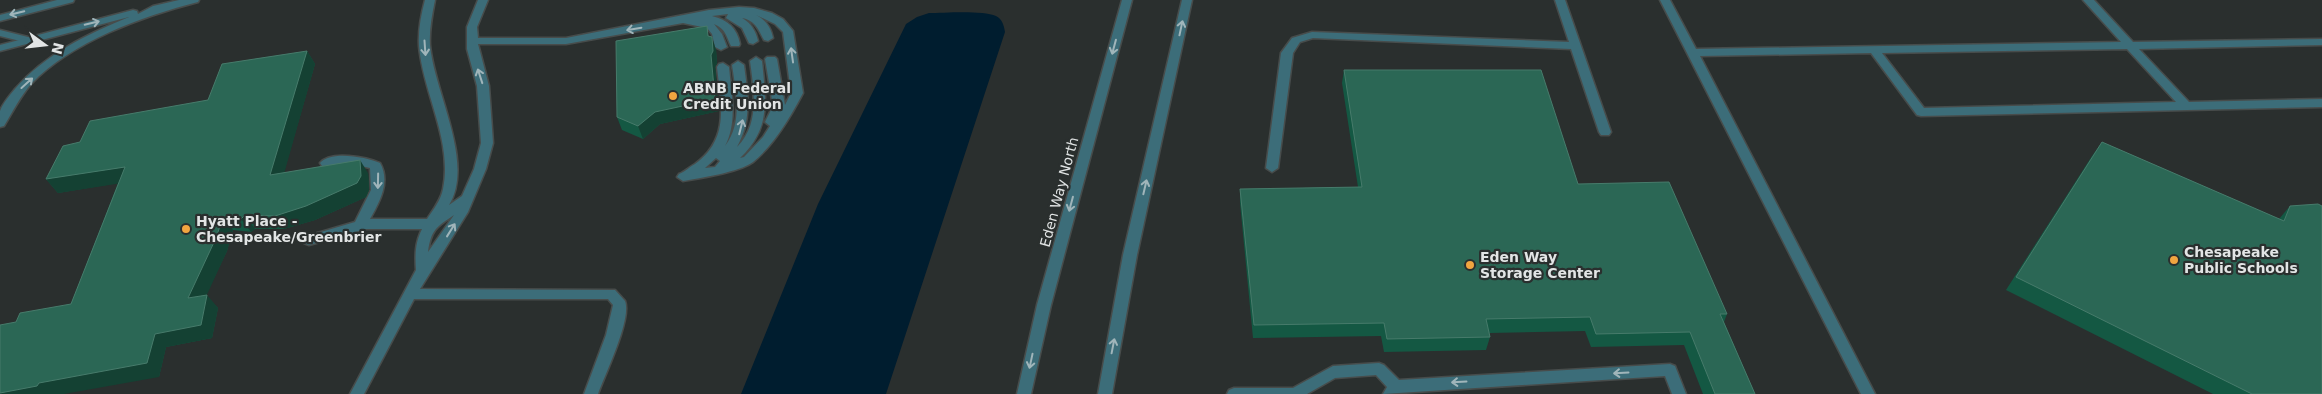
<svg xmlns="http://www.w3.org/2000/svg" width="2322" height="394" font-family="'DejaVu Sans',sans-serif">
  <rect width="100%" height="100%" fill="#2a2f2e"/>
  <path fill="#001d2f" d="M929 13C944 13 983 10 996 16 1002 19 1004 25 1005 32L886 394H741L818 204 906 24 917 17Z"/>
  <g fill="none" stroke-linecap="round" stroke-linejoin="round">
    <g stroke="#474c4b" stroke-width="3">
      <g id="service">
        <path d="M425 0H435C432 15 429 30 430 45 434 92 475 162 449 205L462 196 474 169 481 143 477 86 467 49V27L478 0H488L477 27 478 38H566L709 10 739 7 754 8 772 13 783 19 793 31 803 93C791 116 774 145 753 162 740 172 700 178 683 181L677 177 679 174C685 172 689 167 695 164 730 139 721 104 717 67L719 64 723 63 729 67C731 92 738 122 725 146 743 122 736 92 732 65L738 61 744 65C748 95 752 120 737 147 760 124 754 91 750 61L756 57 762 61C766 101 771 128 740 158L744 157 763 137 770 126 765 122 773 106 765 59 767 57H775L777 59 785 105 791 93 783 32 775 24 756 15C766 20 771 28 773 38L768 41 764 40C758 29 756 21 742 18 751 23 756 31 758 41L753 44 749 43 742 28 726 18 728 14 712 16C728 20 737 28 740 44L739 46H731C726 36 726 29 714 24L722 34 727 47 721 50 715 47 712 34 707 28 683 23 566 44H478L489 86 493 143 486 169 468 212 420 289 615 290 625 301C632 319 605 374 598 394H584L606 335 613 305 608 299H414L364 394H350L416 270C415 255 415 243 422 229H366L309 245 304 243 303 240 304 237 355 222 371 190 370 168 352 164 322 166 320 163C330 150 367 157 380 163 391 182 379 203 370 219H427C433 210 441 200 443 189 453 141 423 93 419 46 418 30 421 15 425 0ZM716 158 720 161 715 167 705 168ZM454 215 428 252C431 230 436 227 454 215Z"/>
        <path d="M1555 0H1565L1611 132 1609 135H1601L1599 132 1571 49 1313 38 1300 42 1293 53 1278 168 1272 172 1266 168 1281 53 1292 38 1312 32 1569 42Z"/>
        <path d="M1660 0H1670L1696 49 2121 42 2083 0H2094L2133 42 2322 39V45L2139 49 2189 102 2322 99V107L1921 116 1917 115 1871 53 1700 56 1875 394H1861ZM2127 49 2176 102 1924 108 1882 53Z"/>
        <path d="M1379 363 1384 365 1399 380 1670 364 1675 366 1686 394H1672L1665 376 1383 394 1387 387 1376 375 1335 378 1307 394H1227L1229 390 1234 388H1293L1333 366Z"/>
      </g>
    </g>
    <g stroke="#474c4b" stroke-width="3">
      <path id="minor" d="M0 30 32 38 33 40 28 43 0 36Z"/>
    </g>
    <g stroke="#474c4b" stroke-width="3">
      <g id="tertiary">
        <path d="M57 0H74L73 2 0 21V15Z"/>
        <path d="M179 0H199L198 2C143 16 71 42 31 84 20 97 13 111 4 126L0 127C0 122 0 116 0 111 3 103 10 95 15 89 45 54 88 34 129 17L0 51V45L133 10 137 11 138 14 153 6Z"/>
        <path d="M1122 0H1132L1051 305 1031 394H1017L1037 305Z"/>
        <path d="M1182 0H1192L1137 255 1112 394H1098L1123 255Z"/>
      </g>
    </g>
    <use href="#service" fill="#3c6d79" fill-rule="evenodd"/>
    <use href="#minor" fill="#3c6d79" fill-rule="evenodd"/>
    <use href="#tertiary" fill="#3c6d79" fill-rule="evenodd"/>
  </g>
  <g fill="#145843">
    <path d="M710 37 716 50 717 63 715 67 719 111 660 124 643 139 622 130 617 117Z"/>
    <path d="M307 51 315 64 284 172 368 173 369 190 366 197 315 220 284 229H255L251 232 233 230 227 251 206 295 218 308 212 338 166 347 159 377 16 322 71 304 118 183 58 193 46 179 80 142 208 100Z"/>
    <path d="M1344 70 1578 184 1727 314 1724 322 1755 394H1703L1684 345 1591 347 1585 331 1489 333 1490 337 1486 350 1384 352 1381 336 1253 338 1240 203V189L1358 187 1342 83Z"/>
    <path d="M2102 142 2279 219 2290 206 2322 394H2213L2006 290 2092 156Z"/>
  </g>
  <g fill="#144133">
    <path d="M712 37 716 50 717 63 715 67 719 111 660 124 643 139 638 126 711 55Z"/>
    <path d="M307 51 315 64 280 188 270 175Z"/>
    <path d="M360 160 368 173 369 190 366 197 315 220 284 229 275 216Z"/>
    <path d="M125 167 135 181 58 193 46 179Z"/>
    <path d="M245 215 255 229 251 232 241 219Z"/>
    <path d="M223 217 233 230 227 251 199 312 188 298Z"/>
    <path d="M207 295 218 308 212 338 166 347 159 377 64 394H0V393L39 383 155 334Z"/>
  </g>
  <g fill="#2b6755" stroke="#477b6b">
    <path d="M707 26 708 36 712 37 713 51 711 55 715 99 655 112 638 126 617 117 616 41Z"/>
    <path d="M307 51 270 175 360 160 361 176 357 183 306 206 275 216 245 215 241 219 223 217 216 238 188 298 207 295 201 325 155 334 147 363 39 383 37 386 0 393V325L16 322 20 313 71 304 125 167 46 179 63 146 80 142 90 121 208 100 222 64Z"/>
    <path d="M1344 70H1541L1578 184 1669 182 1727 314H1720L1755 394H1715L1690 332 1596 334 1590 317 1486 319 1490 337 1387 339 1384 323 1254 325 1240 189 1362 187Z"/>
    <path d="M2102 142 2284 221 2290 206 2318 204 2322 206V394H2252L2016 277Z"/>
  </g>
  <defs><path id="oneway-shaft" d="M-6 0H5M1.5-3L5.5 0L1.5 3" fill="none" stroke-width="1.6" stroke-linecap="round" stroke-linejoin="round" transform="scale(1.25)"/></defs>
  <g stroke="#a0b5ba">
    <use href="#oneway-shaft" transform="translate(17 13) rotate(166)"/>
    <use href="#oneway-shaft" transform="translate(92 23) rotate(-13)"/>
    <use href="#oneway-shaft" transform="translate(1181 28) rotate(-78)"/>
    <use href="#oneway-shaft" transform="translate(634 29) rotate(170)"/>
    <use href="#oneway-shaft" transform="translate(1114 47) rotate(105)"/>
    <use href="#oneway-shaft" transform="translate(425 48) rotate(86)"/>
    <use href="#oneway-shaft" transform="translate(792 55) rotate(-98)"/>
    <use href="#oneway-shaft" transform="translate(480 76) rotate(-108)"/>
    <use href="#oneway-shaft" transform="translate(27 83) rotate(-42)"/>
    <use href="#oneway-shaft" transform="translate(741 127) rotate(-76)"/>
    <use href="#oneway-shaft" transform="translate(378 181) rotate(91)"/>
    <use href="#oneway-shaft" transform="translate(1145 187) rotate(-77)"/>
    <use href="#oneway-shaft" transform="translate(1071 204) rotate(105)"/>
    <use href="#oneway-shaft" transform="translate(451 230) rotate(-58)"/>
    <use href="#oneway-shaft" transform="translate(1113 346) rotate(-79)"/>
    <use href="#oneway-shaft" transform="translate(1031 361) rotate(102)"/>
    <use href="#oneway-shaft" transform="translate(1621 373) rotate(177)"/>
    <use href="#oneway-shaft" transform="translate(1459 382) rotate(177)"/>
  </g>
  <g fill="#f1a540" stroke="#2a2f2e" stroke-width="2">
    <circle cx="673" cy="96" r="5"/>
    <circle cx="186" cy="229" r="5"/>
    <circle cx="2174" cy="260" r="5"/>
    <circle cx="1470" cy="265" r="5"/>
  </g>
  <g text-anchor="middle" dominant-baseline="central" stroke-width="4.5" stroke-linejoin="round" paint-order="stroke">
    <g font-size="14" font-weight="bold" fill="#e2e5e5" stroke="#2a2f2e" text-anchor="start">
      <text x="683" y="88">ABNB Federal<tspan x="683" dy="16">Credit Union</tspan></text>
      <text x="196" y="221">Hyatt Place -<tspan x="196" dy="16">Chesapeake/Greenbrier</tspan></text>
      <text x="2184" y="252">Chesapeake<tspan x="2184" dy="16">Public Schools</tspan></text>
      <text x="1480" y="257">Eden Way<tspan x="1480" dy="16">Storage Center</tspan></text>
    </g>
    <g font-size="14" fill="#e2e5e5" stroke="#2a2f2e">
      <text transform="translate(1059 192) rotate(-75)">Eden Way North</text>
    </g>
  </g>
  <g transform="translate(45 45) rotate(105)" stroke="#2a2f2e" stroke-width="4" paint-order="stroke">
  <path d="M0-4L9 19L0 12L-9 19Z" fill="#e2e5e5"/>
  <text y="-8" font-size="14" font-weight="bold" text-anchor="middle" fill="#e2e5e5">N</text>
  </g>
</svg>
